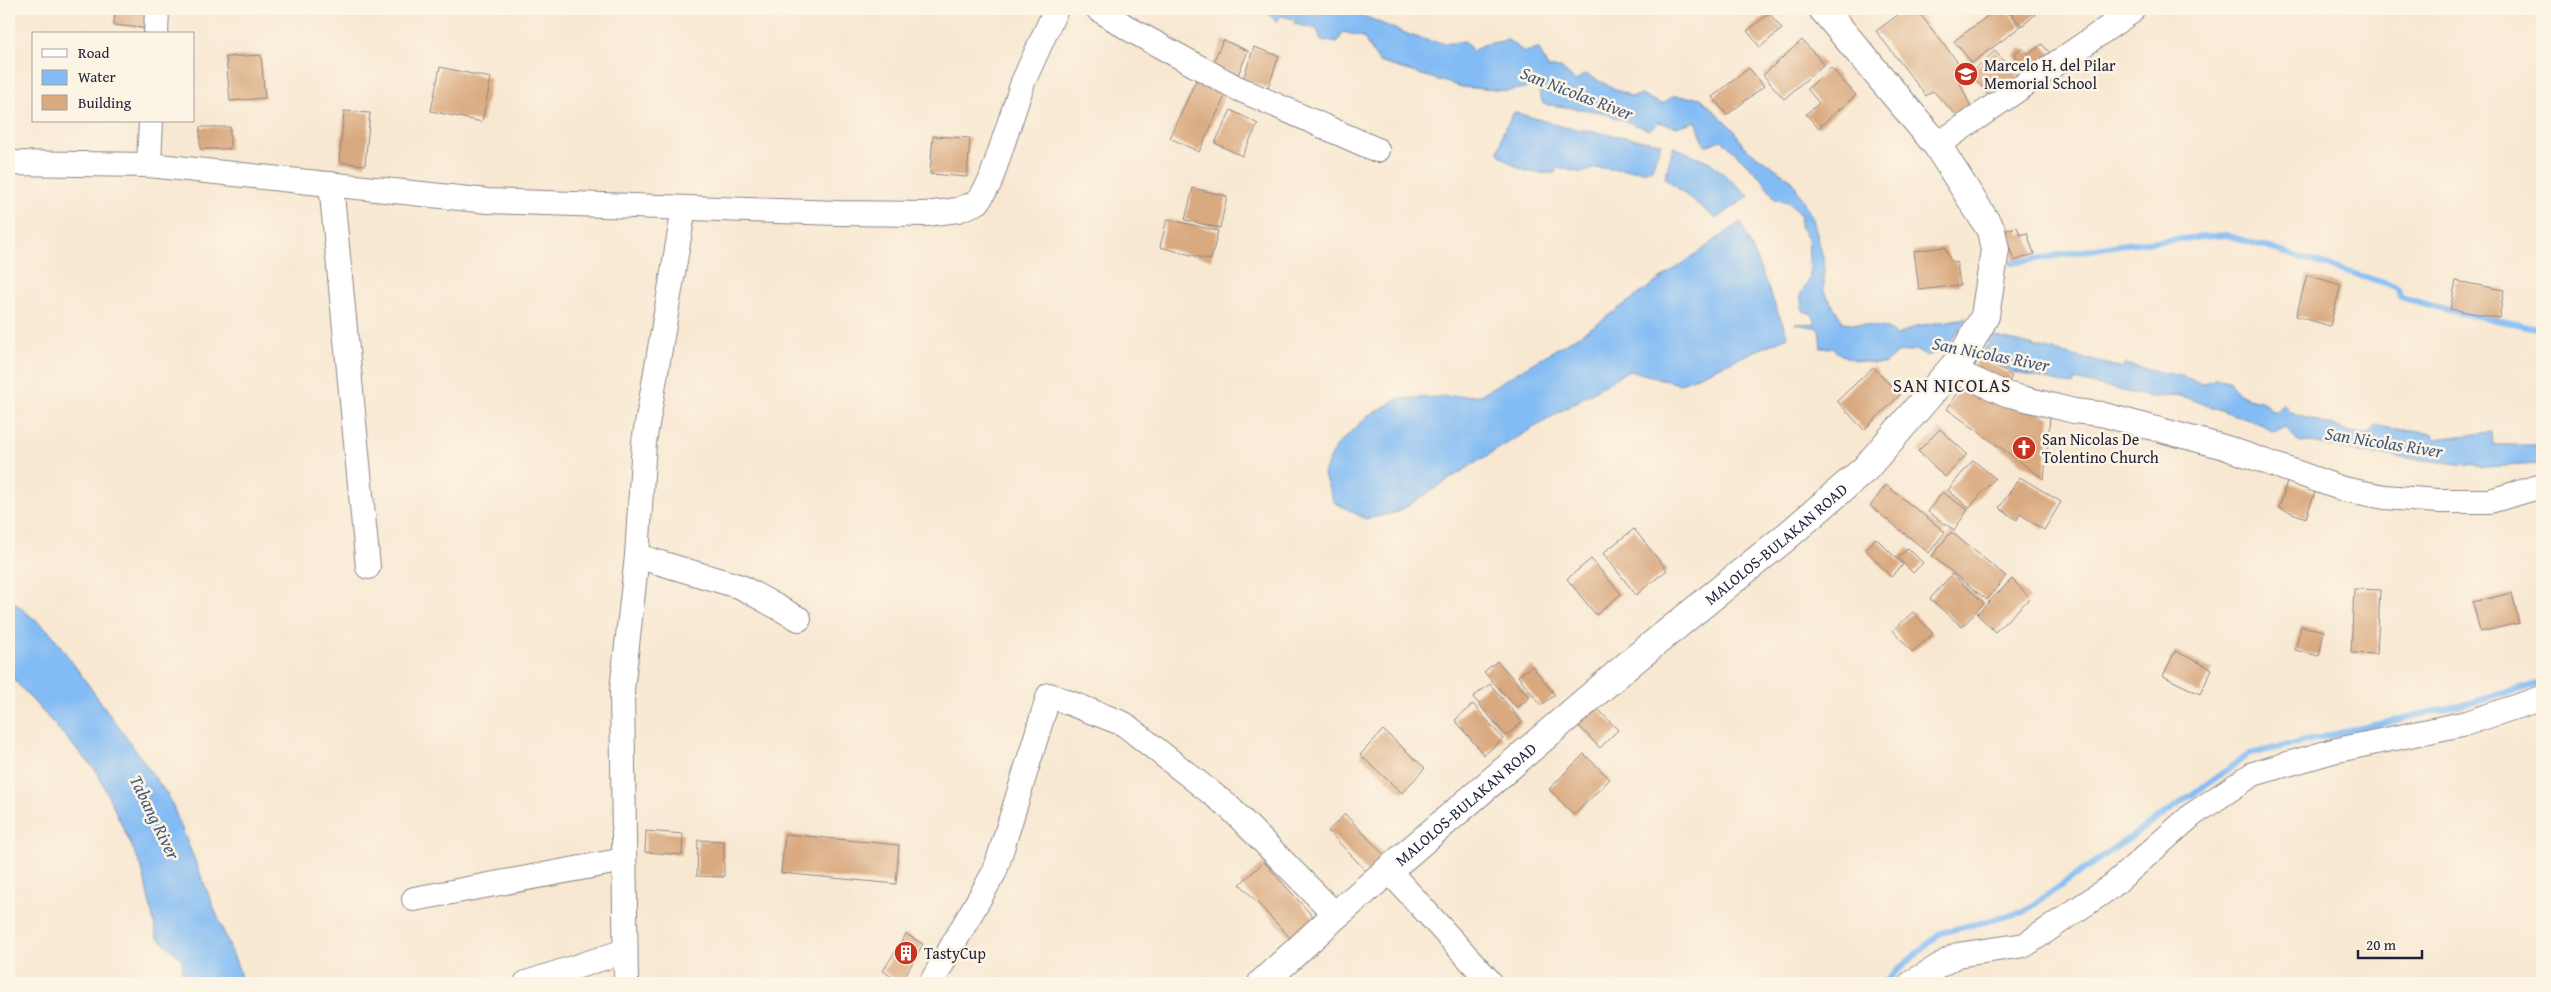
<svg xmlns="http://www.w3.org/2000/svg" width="2551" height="992" font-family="'Gentium Book Plus',serif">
  <rect width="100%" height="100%" fill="#fcf5e5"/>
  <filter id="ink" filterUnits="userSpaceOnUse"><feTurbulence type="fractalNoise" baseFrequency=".02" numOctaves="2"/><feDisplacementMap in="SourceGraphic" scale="10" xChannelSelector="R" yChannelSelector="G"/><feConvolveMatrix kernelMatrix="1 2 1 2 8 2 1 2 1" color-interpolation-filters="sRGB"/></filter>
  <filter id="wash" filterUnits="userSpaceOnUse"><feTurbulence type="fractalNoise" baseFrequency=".0096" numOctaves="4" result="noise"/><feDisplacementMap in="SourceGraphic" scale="20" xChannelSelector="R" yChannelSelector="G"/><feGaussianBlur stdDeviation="1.12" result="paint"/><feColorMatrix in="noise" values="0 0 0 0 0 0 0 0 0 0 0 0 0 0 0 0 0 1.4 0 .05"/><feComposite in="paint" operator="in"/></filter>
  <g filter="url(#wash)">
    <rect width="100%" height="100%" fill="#f8e8d2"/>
    <g fill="#83bcf4" stroke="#526f98">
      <path d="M1263 9C1292 9 1326 5 1355 13 1387 23 1430 51 1464 41L1473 51 1482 45 1508 40 1524 52 1539 49 1548 68H1561L1575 81 1585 74 1632 97 1641 95 1662 104 1674 96 1701 98 1735 131 1743 146 1792 180 1813 219 1824 261V291L1843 322 1887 328 1897 335 1917 326 1966 318 1946 349 1927 356 1917 350 1897 353 1884 364C1866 362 1845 361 1832 348H1821L1819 328 1795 324 1816 323 1812 314 1803 311 1800 295 1810 278 1808 238 1800 226 1801 216 1789 202 1776 200 1762 179 1722 140 1705 146 1696 121 1676 127 1658 122 1650 130 1601 112 1543 104 1537 86 1508 91 1462 87 1379 62 1363 37 1343 32 1337 43 1321 40 1317 29 1294 24 1295 19 1281 16 1277 22Z"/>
      <path d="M1514 112 1564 127 1661 143 1652 169 1646 171 1595 168 1582 173 1557 167 1555 173C1528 174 1518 171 1498 153L1503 132Z"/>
      <path d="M1673 147 1710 162 1749 196 1716 219 1665 178Z"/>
      <path d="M1741 222 1788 337 1679 384 1629 370 1470 466 1398 512 1366 519 1334 502 1323 473 1337 445 1367 417 1397 399 1480 395 1594 326Z"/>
      <path d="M1993 336 2123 368 2124 364 2185 377 2202 384 2215 379 2230 380C2238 408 2264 392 2271 411H2277L2283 403 2291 412 2351 432 2370 435 2376 426 2433 434 2435 439 2492 432 2493 445H2535L2537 437H2542V464L2484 467 2357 452 2311 442 2300 443 2286 428 2273 432 2263 425 2181 396 2148 397 2075 380 2073 385 2013 372 1980 356Z"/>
      <path d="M9 598 51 633 169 797 240 972V983H183L182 959 157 937 142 868 97 772 9 674Z"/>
    </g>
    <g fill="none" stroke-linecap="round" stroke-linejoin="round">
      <g stroke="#83bcf4" stroke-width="6">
        <path d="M2012 263 2125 244 2226 235 2398 287 2400 297 2456 312 2542 329"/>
        <path d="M1883 983 1940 933 2023 912 2250 754 2473 702 2542 683"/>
      </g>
    </g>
    <g id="blocks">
      <g fill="#d9a97f">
        <path d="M115 9H150V29L114 25Z"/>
        <path d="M1906 9H1916L1963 69 1956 74 1973 112 1961 120 1933 91 1926 96 1876 31Z"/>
        <path d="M1997 9H2006L2020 27 1972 63 1954 41Z"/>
        <path d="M2014 9H2042L2022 26 2010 12Z"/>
        <path d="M1769 13 1782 29 1760 47 1747 31Z"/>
        <path d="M1223 40 1248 51 1238 75 1212 65Z"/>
        <path d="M1802 40 1824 64 1784 99 1763 75Z"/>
        <path d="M2042 44 2054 58 2026 77 2014 54 2022 48 2029 54Z"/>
        <path d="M1254 47 1279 56 1268 88 1243 79Z"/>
        <path d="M1995 51 2019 78 1994 100 1970 73Z"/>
        <path d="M261 55 265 98 230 101 226 57Z"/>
        <path d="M440 67 491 78 482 122 431 111Z"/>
        <path d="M1749 68 1764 86 1727 115 1712 97Z"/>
        <path d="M1831 68 1856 95 1818 128 1806 114 1819 103 1807 89Z"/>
        <path d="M1196 80 1226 94 1199 152 1170 138Z"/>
        <path d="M1231 110 1258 124 1242 156 1215 143Z"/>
        <path d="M344 111 370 113 365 165 339 162Z"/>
        <rect x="200" y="127" width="30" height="22"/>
        <path d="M933 136 970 138 967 177 930 174Z"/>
        <path d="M1193 188 1227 196 1220 228 1185 220Z"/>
        <path d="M1167 219 1218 231 1211 260 1160 247Z"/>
        <path d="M2017 227 2020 235 2027 233 2034 254 2014 261 2004 231Z"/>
        <path d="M1945 247 1950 260 1957 263 1960 285 1919 290 1914 251Z"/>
        <path d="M2307 275 2341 285 2330 326 2296 316Z"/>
        <path d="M2456 281 2504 290 2499 318 2450 309Z"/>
        <path d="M1980 357 2012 376 2004 392 1969 375Z"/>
        <path d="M1873 367 1900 395 1864 430 1837 401Z"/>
        <path d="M1968 378 2050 418 2044 479 1947 409Z"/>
        <path d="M1940 429 1967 454 1945 477 1918 451Z"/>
        <path d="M1973 460 1995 478 1969 508 1948 490Z"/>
        <path d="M2020 477 2061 502 2044 530 2020 514 2017 520 1999 508Z"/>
        <path d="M2287 482 2315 492 2306 518 2279 508Z"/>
        <path d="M1886 485 1945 532 1929 553 1870 506Z"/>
        <path d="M1942 492 1968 510 1954 530 1928 512Z"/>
        <path d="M1634 529 1667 570 1636 595 1603 553Z"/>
        <path d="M1951 532 2006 576 1987 600 1932 556Z"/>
        <path d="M1876 538 1903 565 1891 577 1865 549Z"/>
        <path d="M1908 548 1923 563 1913 573 1898 558Z"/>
        <path d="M1591 559 1621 594 1596 615 1567 579Z"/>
        <path d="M1952 574 1984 603 1962 627 1930 599Z"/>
        <path d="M2012 579 2030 598 1995 632 1977 614Z"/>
        <path d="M2354 589 2380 590 2377 654 2351 653Z"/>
        <path d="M2512 593 2519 623 2480 632 2473 602Z"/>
        <path d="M1913 612 1933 634 1912 652 1893 630Z"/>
        <path d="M2301 626 2324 631 2319 656 2295 650Z"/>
        <path d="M2175 651 2212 669 2200 694 2163 676Z"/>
        <path d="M1497 661 1530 697 1517 708 1484 672Z"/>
        <path d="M1532 666 1555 695 1541 705 1518 676Z"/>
        <path d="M1490 684 1522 722 1506 736 1473 697Z"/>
        <path d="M1473 704 1503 739 1484 755 1455 720Z"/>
        <path d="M1595 706 1618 730 1600 748 1577 724Z"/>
        <path d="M1383 730 1425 768 1402 793 1360 755Z"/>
        <path d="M1584 754 1610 779 1574 815 1549 789Z"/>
        <path d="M1345 814 1388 859 1370 875 1328 831Z"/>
        <path d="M646 831 683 834 682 855 645 852Z"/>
        <path d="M785 834 899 845 896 884 781 873Z"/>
        <path d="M698 840 724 841V877L697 876Z"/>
        <path d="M1264 862 1315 919 1292 940 1240 884Z"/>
        <path d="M906 934 923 944 901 983 883 971Z"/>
      </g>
    </g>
  </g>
  <g filter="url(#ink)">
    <use href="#blocks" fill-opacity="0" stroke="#8d8586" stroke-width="1"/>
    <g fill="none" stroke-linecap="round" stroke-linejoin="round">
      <g stroke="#8d8586" stroke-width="26">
        <g id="minor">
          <path d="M1098 9 1131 30 1237 88 1377 150"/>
          <path d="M156 34 157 9"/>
          <path d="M1937 145 2131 12"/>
          <path d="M9 163 149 165 488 201 838 213 926 214 958 210 978 202 990 182 1023 82 1056 9"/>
          <path d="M149 165 151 121"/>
          <path d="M331 184 368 567"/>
          <path d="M1953 370 2006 394 2074 411 2101 414 2224 447 2343 489 2385 497 2438 501H2490L2542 486"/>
          <path d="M637 556 741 587 799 619"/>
          <path d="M1389 871 1491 983"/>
          <path d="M414 899 624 860"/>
          <path d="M526 983 625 951"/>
          <path d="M626 983 622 690 637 556 644 442 684 208"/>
          <path d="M931 983 995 871 1049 695 1124 724 1229 807 1336 915"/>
          <path d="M1911 983 1957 955 2025 945 2112 886 2192 815 2253 774 2333 751 2467 723 2542 698"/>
        </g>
      </g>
      <g stroke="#8d8586" stroke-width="30">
        <g id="major">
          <path id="s1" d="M1262 983 1336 915 1635 659 1786 537 1865 469 1962 357 1985 316 1995 250 1991 230 1937 145 1823 9"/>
        </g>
      </g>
      <use href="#minor" stroke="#fff" stroke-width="24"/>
      <use href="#major" stroke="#fff" stroke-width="28"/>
    </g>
  </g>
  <defs>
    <g id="school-disc" transform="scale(1.25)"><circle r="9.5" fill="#c8321e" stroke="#fcf5e5"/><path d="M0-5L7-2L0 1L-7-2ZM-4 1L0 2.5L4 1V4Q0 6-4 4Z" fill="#fff"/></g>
    <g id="church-disc" transform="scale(1.25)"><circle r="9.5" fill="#c8321e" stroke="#fcf5e5"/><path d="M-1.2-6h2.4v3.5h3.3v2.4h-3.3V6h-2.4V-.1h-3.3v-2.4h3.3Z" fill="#fff"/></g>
    <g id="building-disc" transform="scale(1.25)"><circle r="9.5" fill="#c8321e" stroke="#fcf5e5"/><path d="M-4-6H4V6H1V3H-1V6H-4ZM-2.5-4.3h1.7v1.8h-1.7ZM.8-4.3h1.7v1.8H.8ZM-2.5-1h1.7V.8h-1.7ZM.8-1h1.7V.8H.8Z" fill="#fff"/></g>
  </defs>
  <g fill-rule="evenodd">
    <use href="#school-disc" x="1966" y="74"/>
    <use href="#church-disc" x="2024" y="448"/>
    <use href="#building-disc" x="906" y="953"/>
  </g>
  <g text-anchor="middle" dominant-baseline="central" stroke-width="5" stroke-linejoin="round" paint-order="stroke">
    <g font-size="16" fill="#22223b" stroke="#fcf5e5" text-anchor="start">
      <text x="1984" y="65">Marcelo H. del Pilar<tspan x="1984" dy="18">Memorial School</tspan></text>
      <text x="2042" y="439">San Nicolas De<tspan x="2042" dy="18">Tolentino Church</tspan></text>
      <text x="924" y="953">TastyCup</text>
    </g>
    <g font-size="16" fill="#22223b" stroke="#fcf5e5">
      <text stroke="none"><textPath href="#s1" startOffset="676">MALOLOS-BULAKAN ROAD</textPath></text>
      <text stroke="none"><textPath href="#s1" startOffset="271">MALOLOS-BULAKAN ROAD</textPath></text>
    </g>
    <g font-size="18" font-style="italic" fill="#44587c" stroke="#fcf5e5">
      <text transform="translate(1577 93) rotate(21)">San Nicolas River</text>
      <text transform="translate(1991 354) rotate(11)">San Nicolas River</text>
      <text transform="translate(2384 442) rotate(9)">San Nicolas River</text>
      <text transform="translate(155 817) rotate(64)">Tabang River</text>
    </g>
    <g font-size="19" letter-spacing="1" fill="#22223b" stroke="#fcf5e5">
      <text x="1952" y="385">SAN NICOLAS</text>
    </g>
  </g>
  <rect width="2551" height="992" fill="none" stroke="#fcf5e5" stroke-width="30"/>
  <rect x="32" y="32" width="162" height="90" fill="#fcf5e5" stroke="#a5a1a1"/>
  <rect x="42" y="49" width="25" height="8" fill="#ffffff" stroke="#a5a1a1"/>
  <text x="78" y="58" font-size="15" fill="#22223b">Road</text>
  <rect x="42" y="70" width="25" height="15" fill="#83bcf4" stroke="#a5a1a1"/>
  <text x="78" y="82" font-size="15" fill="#22223b">Water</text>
  <rect x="42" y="95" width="25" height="15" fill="#d9a97f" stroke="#a5a1a1"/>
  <text x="78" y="108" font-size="15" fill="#22223b">Building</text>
  <path d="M2358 950v8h64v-8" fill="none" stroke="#22223b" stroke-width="2.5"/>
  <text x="2366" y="950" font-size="15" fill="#22223b" stroke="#fcf5e5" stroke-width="4" paint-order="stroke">20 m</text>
</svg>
